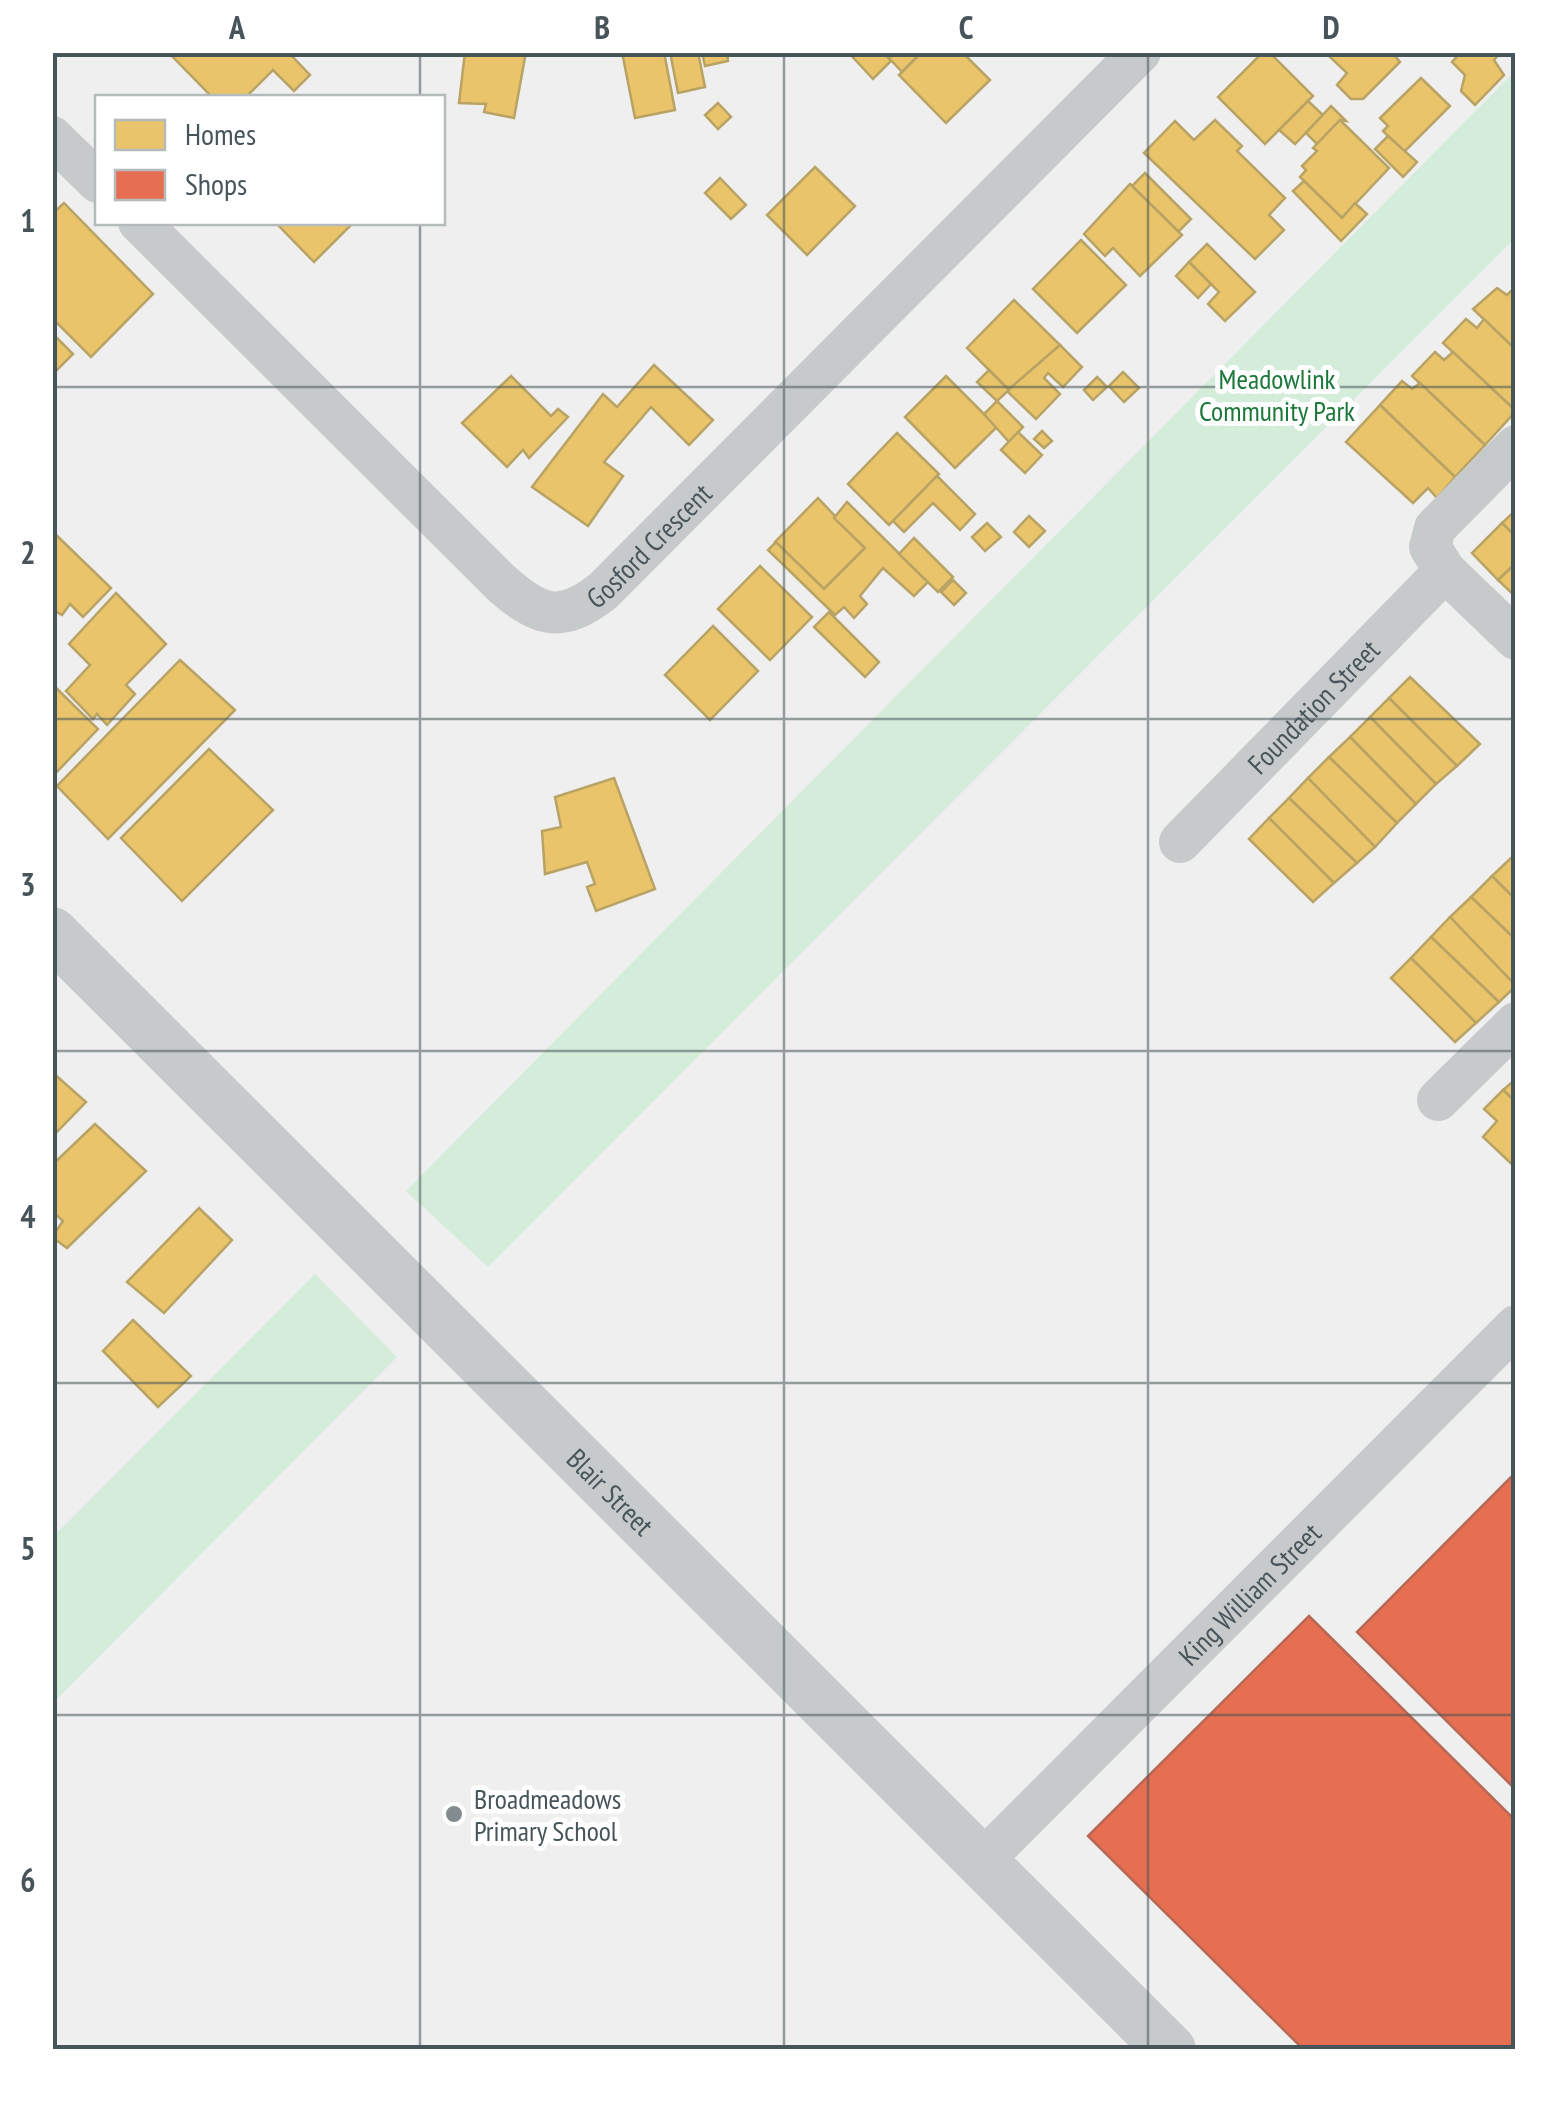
<svg xmlns="http://www.w3.org/2000/svg" width="1568" height="2102" font-family="'PT Sans Narrow',sans-serif">
  <rect width="100%" height="100%" fill="#efefef"/>
  <g fill="#d4edda">
    <path d="M1515 71V238L488 1267 406 1191Z"/>
    <path d="M315 1274 397 1357 53 1703V1537Z"/>
  </g>
  <g fill="#e9c46a" stroke="#b8a365" stroke-width="2.5">
    <path d="M168 52H288L310 75 294 91 273 70 245 98H213Z"/>
    <path d="M465 52H526L514 118 484 112 486 104 459 103Z"/>
    <path d="M622 52H664L675 110 635 118Z"/>
    <path d="M670 52H698L705 87 678 93Z"/>
    <path d="M702 52H727L728 61 705 66Z"/>
    <path d="M848 52H883L891 61 873 79Z"/>
    <path d="M895 52H922L902 72 889 58Z"/>
    <path d="M922 52H962L990 80 946 123 899 75Z"/>
    <path d="M1263 52H1269L1313 96 1265 144 1218 97Z"/>
    <path d="M1333 52H1399L1395 56 1400 62 1363 99H1351L1337 85 1347 73 1329 56Z"/>
    <path d="M1461 52H1501L1494 60 1504 75 1475 105 1461 91 1465 75 1452 62Z"/>
    <path d="M1421 78 1450 106 1404 152 1383 131 1388 126 1380 118Z"/>
    <path d="M1308 101 1323 115 1295 144 1279 130Z"/>
    <path d="M718 103 731 117 718 129 705 115Z"/>
    <path d="M1331 106 1346 121 1340 120 1317 144 1306 133Z"/>
    <path d="M1215 120 1242 146 1237 151 1285 198 1269 215 1284 230 1255 259 1144 153 1175 121 1194 140Z"/>
    <path d="M1340 120 1389 168 1342 218 1300 177 1306 170 1302 166 1317 151 1313 148Z"/>
    <path d="M1388 136 1417 162 1403 177 1375 149Z"/>
    <path d="M815 167 855 206 807 255 767 215Z"/>
    <path d="M1145 173 1191 219 1178 232 1132 186Z"/>
    <path d="M720 178 746 205 731 219 705 193Z"/>
    <path d="M1304 181 1342 218 1355 203 1367 214 1341 241 1293 191Z"/>
    <path d="M1130 184 1182 235 1140 276 1113 248 1105 256 1084 234Z"/>
    <path d="M64 203 153 294 91 357 52 318V214Z"/>
    <path d="M275 222H354L314 262Z"/>
    <path d="M1081 240 1126 285 1077 333 1033 289Z"/>
    <path d="M1207 244 1255 292 1225 321 1208 304 1219 292 1189 262Z"/>
    <path d="M1189 262 1211 284 1198 298 1176 276Z"/>
    <path d="M1515 287H1516V350L1473 309 1497 288 1507 295Z"/>
    <path d="M1014 300 1060 345 1009 390 967 348Z"/>
    <path d="M1466 319 1477 328 1484 319 1516 350V411L1443 343Z"/>
    <path d="M52 333 73 354 52 375Z"/>
    <path d="M1060 345 1082 367 1063 387 1048 373 1044 378 1060 394 1036 419 1007 391Z"/>
    <path d="M1435 352 1444 360 1453 352 1516 411 1485 445 1412 376Z"/>
    <path d="M654 365 713 420 689 445 651 407 604 462 623 476 588 526 532 487 603 394 617 407Z"/>
    <path d="M989 370 1009 390 997 401 977 382Z"/>
    <path d="M1123 372 1139 388 1124 402 1109 386Z"/>
    <path d="M511 376 551 416 558 409 568 417 529 458 523 450 507 467 462 423Z"/>
    <path d="M946 376 997 427 955 468 905 417Z"/>
    <path d="M1097 377 1107 387 1093 400 1084 390Z"/>
    <path d="M1402 381 1412 389 1420 383 1485 445 1455 477 1380 405Z"/>
    <path d="M997 401 1023 427 1009 442 984 414Z"/>
    <path d="M1380 405 1455 477 1437 498 1428 488 1413 503 1346 442Z"/>
    <path d="M1042 431 1052 441 1044 448 1034 439Z"/>
    <path d="M1018 432 1042 455 1025 473 1001 450Z"/>
    <path d="M897 433 939 474 889 525 848 484Z"/>
    <path d="M937 476 975 514 960 530 933 503 904 532 893 521Z"/>
    <path d="M818 498 865 548 824 589 775 542Z"/>
    <path d="M847 502 928 582 914 596 883 568 860 596 867 604 854 618 844 607 835 615 768 550 776 542 824 589 865 548 834 518Z"/>
    <path d="M1516 510V537L1502 523Z"/>
    <path d="M1029 516 1045 531 1029 547 1014 532Z"/>
    <path d="M987 523 1001 537 985 551 972 537Z"/>
    <path d="M1502 523 1516 537V563L1498 580 1472 553Z"/>
    <path d="M52 531 111 588 83 617 70 604 62 615 52 609Z"/>
    <path d="M914 538 953 577 938 592 899 554Z"/>
    <path d="M1516 563V597L1498 580Z"/>
    <path d="M760 566 812 617 770 660 718 609Z"/>
    <path d="M953 580 966 593 954 605 941 592Z"/>
    <path d="M116 593 166 644 126 685 135 694 107 725 97 714 93 719 66 691 90 665 69 644Z"/>
    <path d="M829 612 879 662 865 677 814 627Z"/>
    <path d="M713 626 758 671 710 720 665 675Z"/>
    <path d="M180 660 235 710 108 839 57 786Z"/>
    <path d="M1410 677 1480 744 1457 766 1389 698Z"/>
    <path d="M52 684 98 729 52 777Z"/>
    <path d="M1389 698 1457 766 1436 784 1370 717Z"/>
    <path d="M1370 717 1436 784 1416 804 1350 737Z"/>
    <path d="M1350 737 1416 804 1397 823 1329 757Z"/>
    <path d="M209 749 273 810 182 901 121 838Z"/>
    <path d="M1329 757 1397 823 1375 847 1308 778Z"/>
    <path d="M614 778 655 889 596 911 587 887 595 884 587 862 545 874 542 831 561 827 555 797Z"/>
    <path d="M1308 778 1375 847 1357 863 1289 798Z"/>
    <path d="M1289 798 1357 863 1334 883 1269 818Z"/>
    <path d="M1269 818 1334 883 1313 902 1249 839Z"/>
    <path d="M1512 857 1516 861V900L1492 876Z"/>
    <path d="M1492 876 1516 900V940L1471 897Z"/>
    <path d="M1471 897 1516 940V986L1450 917Z"/>
    <path d="M1450 917 1516 986 1499 1002 1431 937Z"/>
    <path d="M1431 937 1499 1002 1476 1023 1411 958Z"/>
    <path d="M1411 958 1476 1023 1455 1042 1391 978Z"/>
    <path d="M52 1072 86 1102 52 1137Z"/>
    <path d="M1516 1079V1102L1503 1090Z"/>
    <path d="M1503 1090 1516 1102V1168L1483 1137 1497 1121 1484 1109Z"/>
    <path d="M95 1124 146 1171 67 1248 52 1237 63 1221 52 1211V1165Z"/>
    <path d="M199 1208 232 1240 164 1313 127 1282Z"/>
    <path d="M133 1320 191 1376 158 1407 103 1351Z"/>
  </g>
  <g fill="#e76f51" stroke="#b76754" stroke-width="2.5">
    <path d="M1516 1472V1790L1357 1632Z"/>
    <path d="M1309 1616 1516 1821V2050H1304L1088 1836Z"/>
  </g>
  <g fill="none" stroke-linecap="round" stroke-linejoin="round">
    <g stroke="#c6cacb" stroke-width="42">
      <path d="M52 137 98 182"/>
      <path id="s1" d="M139 222 500 582C538 616 560 625 603 591L1140 52"/>
      <path d="M1516 446 1435 528 1430 547 1445 571 1516 639"/>
      <path id="s2" d="M1180 842 1445 571"/>
      <path d="M1438 1100 1516 1023"/>
      <path id="s3" d="M982 1861 1516 1326"/>
    </g>
    <path stroke="#c6cacb" stroke-width="52" id="s4" d="M52 933 1170 2050"/>
  </g>
  <path fill="none" stroke="#47555a" stroke-width="2.5" stroke-opacity="0.55" d="M420 52V98M784 52V2050M1148 52V2050M420 222V2050M52 387H1516M52 719H1516M52 1051H1516M52 1383H1516M52 1715H1516"/>
  <circle fill="#828b8e" stroke="#fff" stroke-width="4" cx="454" cy="1814" r="10"/>
  <g text-anchor="middle" dominant-baseline="central" stroke-width="10" stroke-linejoin="round" paint-order="stroke">
    <g font-size="28" fill="#1c7839" stroke="#fff">
      <text x="1277" y="378">Meadowlink<tspan x="1277" dy="32">Community Park</tspan></text>
    </g>
    <g font-size="28" fill="#47555a" stroke="#fff">
      <text stroke="none"><textPath href="#s1" startOffset="692">Gosford Crescent</textPath></text>
      <text stroke="none"><textPath href="#s2" startOffset="190">Foundation Street</textPath></text>
      <text stroke="none"><textPath href="#s4" startOffset="790">Blair Street</textPath></text>
      <text stroke="none"><textPath href="#s3" startOffset="378">King William Street</textPath></text>
    </g>
    <g font-size="28" fill="#47555a" stroke="#fff" text-anchor="start">
      <text x="474" y="1798">Broadmeadows<tspan x="474" dy="32">Primary School</tspan></text>
    </g>
  </g>
  <rect width="1568" height="2102" fill="none" stroke="#ffffff" stroke-width="110"/>
  <rect x="95" y="95" width="350" height="130" fill="#ffffff" stroke="#b5bbbd" stroke-width="2.5"/>
  <rect x="115" y="120" width="50" height="30" fill="#e9c46a" stroke="#b5bbbd" stroke-width="2.5"/>
  <text x="185" y="145" font-size="30" fill="#47555a">Homes</text>
  <rect x="115" y="170" width="50" height="30" fill="#e76f51" stroke="#b5bbbd" stroke-width="2.5"/>
  <text x="185" y="195" font-size="30" fill="#47555a">Shops</text>
  <rect x="55" y="55" width="1458" height="1992" fill="none" stroke="#47555a" stroke-width="4"/>
  <g font-size="32" text-anchor="middle" font-weight="bold" fill="#47555a">
    <text x="237" y="39">A</text>
    <text x="602" y="39">B</text>
    <text x="966" y="39">C</text>
    <text x="1331" y="39">D</text>
    <text x="28" y="232">1</text>
    <text x="28" y="564">2</text>
    <text x="28" y="896">3</text>
    <text x="28" y="1228">4</text>
    <text x="28" y="1560">5</text>
    <text x="28" y="1892">6</text>
  </g>
</svg>
